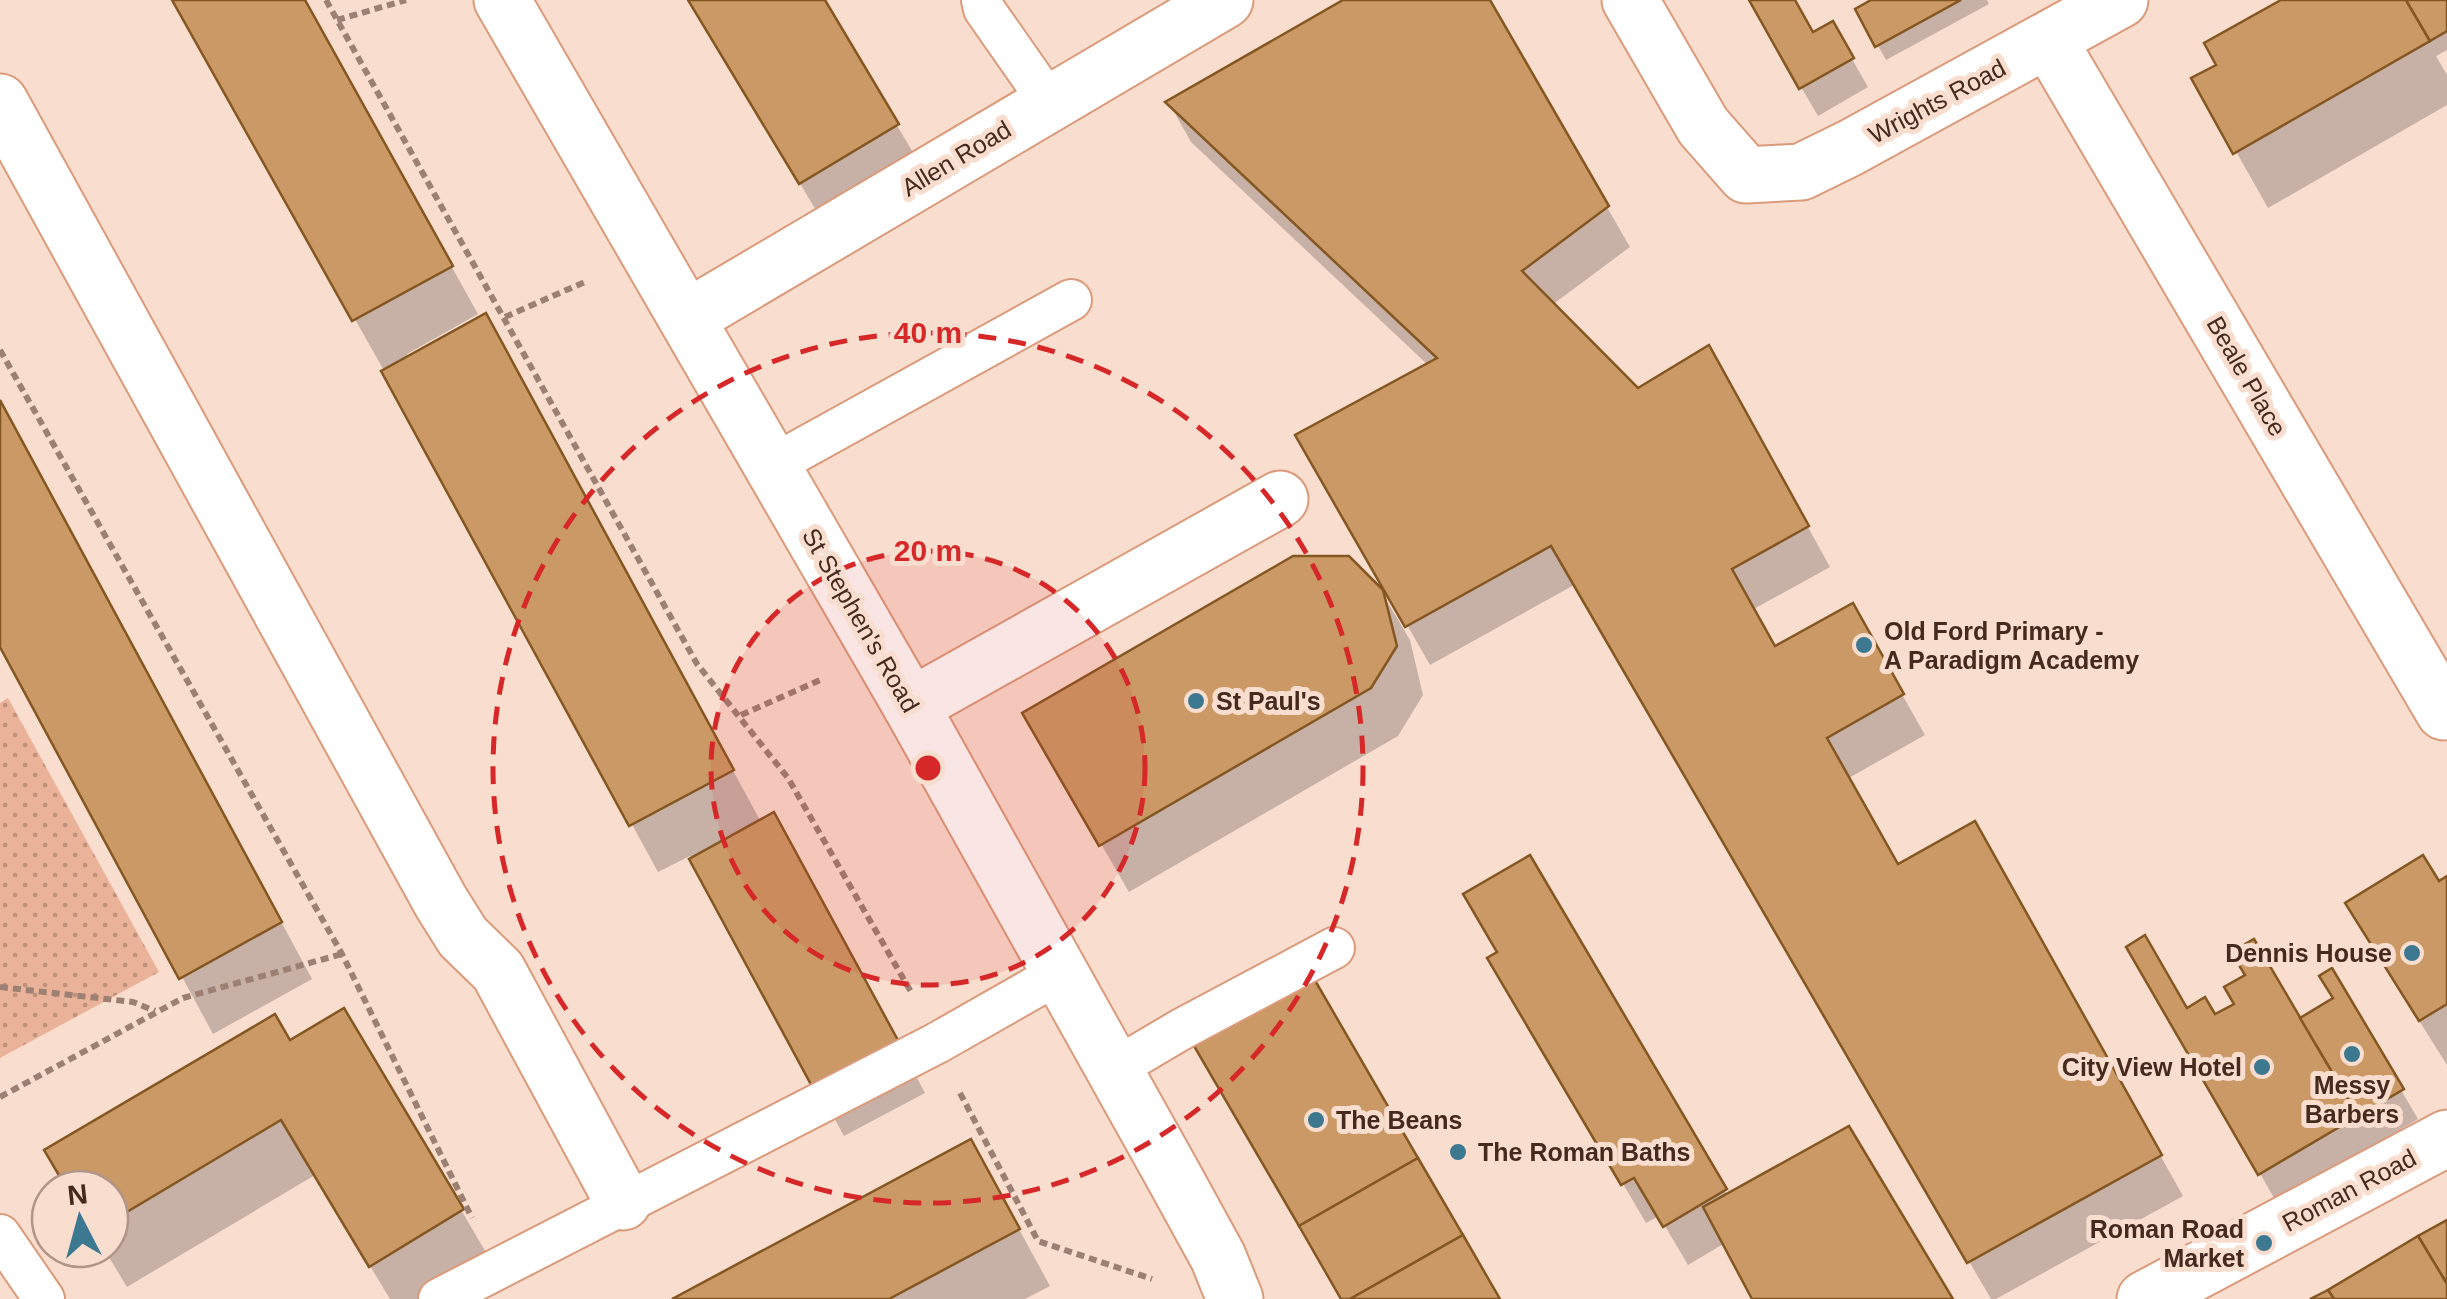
<svg xmlns="http://www.w3.org/2000/svg" width="2447" height="1299" font-family="Helvetica,sans-serif">
  <defs>
    <pattern id="grass-dots" width="8" height="8" patternUnits="userSpaceOnUse" patternTransform="scale(2.5)"><rect width="8" height="8" fill="#eab399"/><path d="M2 2h.1M6 6h.1" fill="none" stroke="#bf927c" stroke-width="1.8" stroke-linecap="round"/></pattern>
  </defs>
  <rect width="100%" height="100%" fill="#f9ddcf"/>
  <path fill="url(#grass-dots)" d="M8 698 159 972 0 1058V703Z"/>
  <g fill="#0003">
    <path d="M175 0H303L478 314 407 354 409 358 512 364 761 822 801 863 925 1093 844 1136 690 856 658 872 382 367Z"/>
    <path d="M691 0H822L914 154 817 212Z"/>
    <path d="M1348 0H1487L1630 247 1552 305 1638 391 1731 388 1830 567 1752 610 1775 649 1852 606 1925 735 1847 779 1897 867 1997 864 2183 1196 1996 1299H1991L1576 584 1430 665 1299 436 1429 366 1191 142 1169 103Z"/>
    <path d="M1750 0H1792L1812 35 1832 24 1868 87 1818 116Z"/>
    <path d="M1876 0H1987L1989 4 1886 60 1858 10Z"/>
    <path d="M2286 0H2447V50L2436 56 2447 75V105L2268 208 2195 79 2220 66Z"/>
    <path d="M0 401 312 979 213 1034 0 641Z"/>
    <path d="M1381 591 1410 640 1423 695 1398 736 1129 892 1025 714Z"/>
    <path d="M1529 859 1728 1196 1950 1299H1754L1725 1243 1688 1265 1659 1216 1646 1223 1491 959 1501 953Z"/>
    <path d="M2447 879V1065L2381 960 2439 885Z"/>
    <path d="M2130 948 2186 1011 2214 1018 2299 1021 2336 1000 2331 971 2418 1119 2277 1203Z"/>
    <path d="M344 1011 494 1266 440 1299H390L315 1175 127 1287 104 1249H110V1189H69Z"/>
    <path d="M1002 1198 1050 1286 1025 1299H678Z"/>
  </g>
  <g fill="#cb9965" stroke="#845722" stroke-width="2.5">
    <path d="M172 0H305L453 266 352 321Z"/>
    <path d="M688 0H825L899 124 799 184Z"/>
    <path d="M1343 0H1490L1609 206 1522 271 1638 388 1709 345 1809 526 1732 569 1775 646 1853 603 1904 694 1827 738 1898 864 1975 821 2162 1155 1967 1263 1551 546 1405 627 1295 435 1437 358 1165 102Z"/>
    <path d="M1749 0H1795L1813 32 1833 21 1854 58 1799 89Z"/>
    <path d="M1871 0H1961L1875 47 1855 9Z"/>
    <path d="M2281 0H2406L2430 41 2233 154 2191 78 2216 65 2204 43Z"/>
    <path d="M2406 0H2447V31L2430 41Z"/>
    <path d="M486 313 734 770 629 826 381 371Z"/>
    <path d="M0 400 282 922 179 979 0 647Z"/>
    <path d="M1293 556H1349L1383 590 1397 646 1371 688 1099 846 1022 713Z"/>
    <path d="M774 812 900 1044 814 1090 689 859Z"/>
    <path d="M1530 855 1727 1189 1663 1227 1634 1178 1621 1185 1487 958 1497 952 1463 894Z"/>
    <path d="M2423 855 2439 881 2447 876V1004L2419 1021 2345 903Z"/>
    <path d="M2145 935 2187 1008 2205 997 2215 1014 2234 1004 2224 987 2245 975 2231 952 2254 939 2358 1116 2258 1175 2126 947Z"/>
    <path d="M2332 968 2404 1089 2358 1116 2300 1018 2333 998 2319 976Z"/>
    <path d="M1313 977 1418 1158 1299 1226 1194 1046Z"/>
    <path d="M344 1008 464 1209 369 1267 281 1120 110 1222V1189H67L44 1150 275 1014 290 1040Z"/>
    <path d="M1849 1126 1953 1299H1752L1703 1207Z"/>
    <path d="M971 1139 1020 1229 889 1299H672Z"/>
    <path d="M1418 1158 1463 1235 1350 1299H1341L1299 1226Z"/>
    <path d="M2447 1220V1284L2418 1236Z"/>
    <path d="M1463 1235 1500 1299H1350Z"/>
    <path d="M2418 1236 2447 1284V1299H2334L2328 1290Z"/>
    <path d="M2328 1290 2334 1299H2310Z"/>
  </g>
  <g fill="none" stroke-linecap="round" stroke-linejoin="round">
    <g stroke="#db9a7a" stroke-width="44">
      <g id="service">
        <path d="M982 0 984 9 1049 102"/>
        <path d="M771 466 1071 300"/>
        <path d="M1114 1069 1180 1030 1334 948"/>
        <path d="M0 1235 44 1299"/>
        <path d="M439 1299 937 1043 1060 973"/>
      </g>
    </g>
    <g stroke="#db9a7a" stroke-width="59">
      <g id="minor">
        <path d="M502 0 911 706 1173 1175 1218 1257 1235 1299"/>
        <path d="M1630 0 1703 126 1746 175 1801 172 1850 148 2120 0"/>
        <path d="M2049 41 2444 712"/>
        <path d="M0 102 441 902 463 937 498 971 623 1202"/>
        <path d="M687 318 1225 0"/>
        <path d="M911 706 1280 499"/>
      </g>
    </g>
    <g stroke="#db9a7a" stroke-width="59">
      <path id="secondary" d="M2145 1299 2447 1138"/>
    </g>
    <g stroke="#9c8073" stroke-width="6" stroke-dasharray="8 5" stroke-linecap="butt">
      <path d="M326 0 697 664 788 778 911 992"/>
      <path d="M337 20 406 0"/>
      <path d="M505 317 587 281"/>
      <path d="M0 350 342 954 472 1218"/>
      <path d="M741 715 820 680"/>
      <path d="M0 987 133 1002 155 1011"/>
      <path d="M960 1093 1038 1241 1152 1279"/>
      <path d="M0 1097 183 998 342 954"/>
    </g>
    <use href="#service" stroke="#fff" stroke-width="40"/>
    <use href="#minor" stroke="#fff" stroke-width="55"/>
    <use href="#secondary" stroke="#fff" stroke-width="55"/>
  </g>
  <circle cx="928" cy="768" r="217" fill="#d62828" fill-opacity=".12"/>
  <g fill="none" stroke="#d62828" stroke-width="5" stroke-dasharray="18 12">
    <circle cx="928" cy="768" r="217"/>
    <circle cx="928" cy="768" r="435"/>
  </g>
  <g fill="#3c7890" stroke="#f9ddcf" stroke-width="4">
    <circle cx="1864" cy="645" r="10"/>
    <circle cx="1196" cy="701" r="10"/>
    <circle cx="2412" cy="953" r="10"/>
    <circle cx="2352" cy="1054" r="10"/>
    <circle cx="2262" cy="1067" r="10"/>
    <circle cx="1316" cy="1120" r="10"/>
    <circle cx="1458" cy="1152" r="10"/>
    <circle cx="2264" cy="1243" r="10"/>
  </g>
  <g text-anchor="middle" dominant-baseline="central" stroke-width="10" stroke-linejoin="round" paint-order="stroke">
    <g font-size="25" fill="#452a1d" stroke="#f9ddcf">
      <text transform="translate(1937 101) rotate(-28)">Wrights Road</text>
      <text transform="translate(956 158) rotate(-31)">Allen Road</text>
      <text transform="translate(2247 376) rotate(60)">Beale Place</text>
      <text transform="translate(861 620) rotate(60)">St Stephen's Road</text>
      <text transform="translate(2349 1190) rotate(-28)">Roman Road</text>
    </g>
    <g font-size="25" font-weight="bold" fill="#452a1d" stroke="#f9ddcf" text-anchor="start">
      <text x="1884" y="631">Old Ford Primary -<tspan x="1884" dy="29">A Paradigm Academy</tspan></text>
      <text x="1216" y="701">St Paul's</text>
      <text x="2392" y="953" text-anchor="end">Dennis House</text>
      <text x="2242" y="1067" text-anchor="end">City View Hotel</text>
      <text x="2352" y="1085" text-anchor="middle">Messy<tspan x="2352" dy="29">Barbers</tspan></text>
      <text x="1336" y="1120">The Beans</text>
      <text x="1478" y="1152">The Roman Baths</text>
      <text x="2244" y="1229" text-anchor="end">Roman Road<tspan x="2244" dy="29">Market</tspan></text>
    </g>
  </g>
  <circle cx="928" cy="768" r="15" fill="#d62828" stroke="#f9ddcf" stroke-width="5"/>
  <g font-size="30" text-anchor="middle" font-weight="bold" fill="#d62828" stroke="#f9ddcf" stroke-width="10" stroke-linejoin="round" paint-order="stroke">
    <text x="928" y="343">40 m</text>
    <text x="928" y="561">20 m</text>
  </g>
  <g transform="translate(80 1219) rotate(354)"><circle r="48" fill="#f9ddcf" stroke="#b19588" stroke-width="2.5"/>
  <path d="M0-8L18 38L0 25L-18 38Z" fill="#3c7890"/>
  <text y="-15" font-size="28" font-weight="bold" text-anchor="middle" fill="#452a1d">N</text>
  </g>
</svg>
